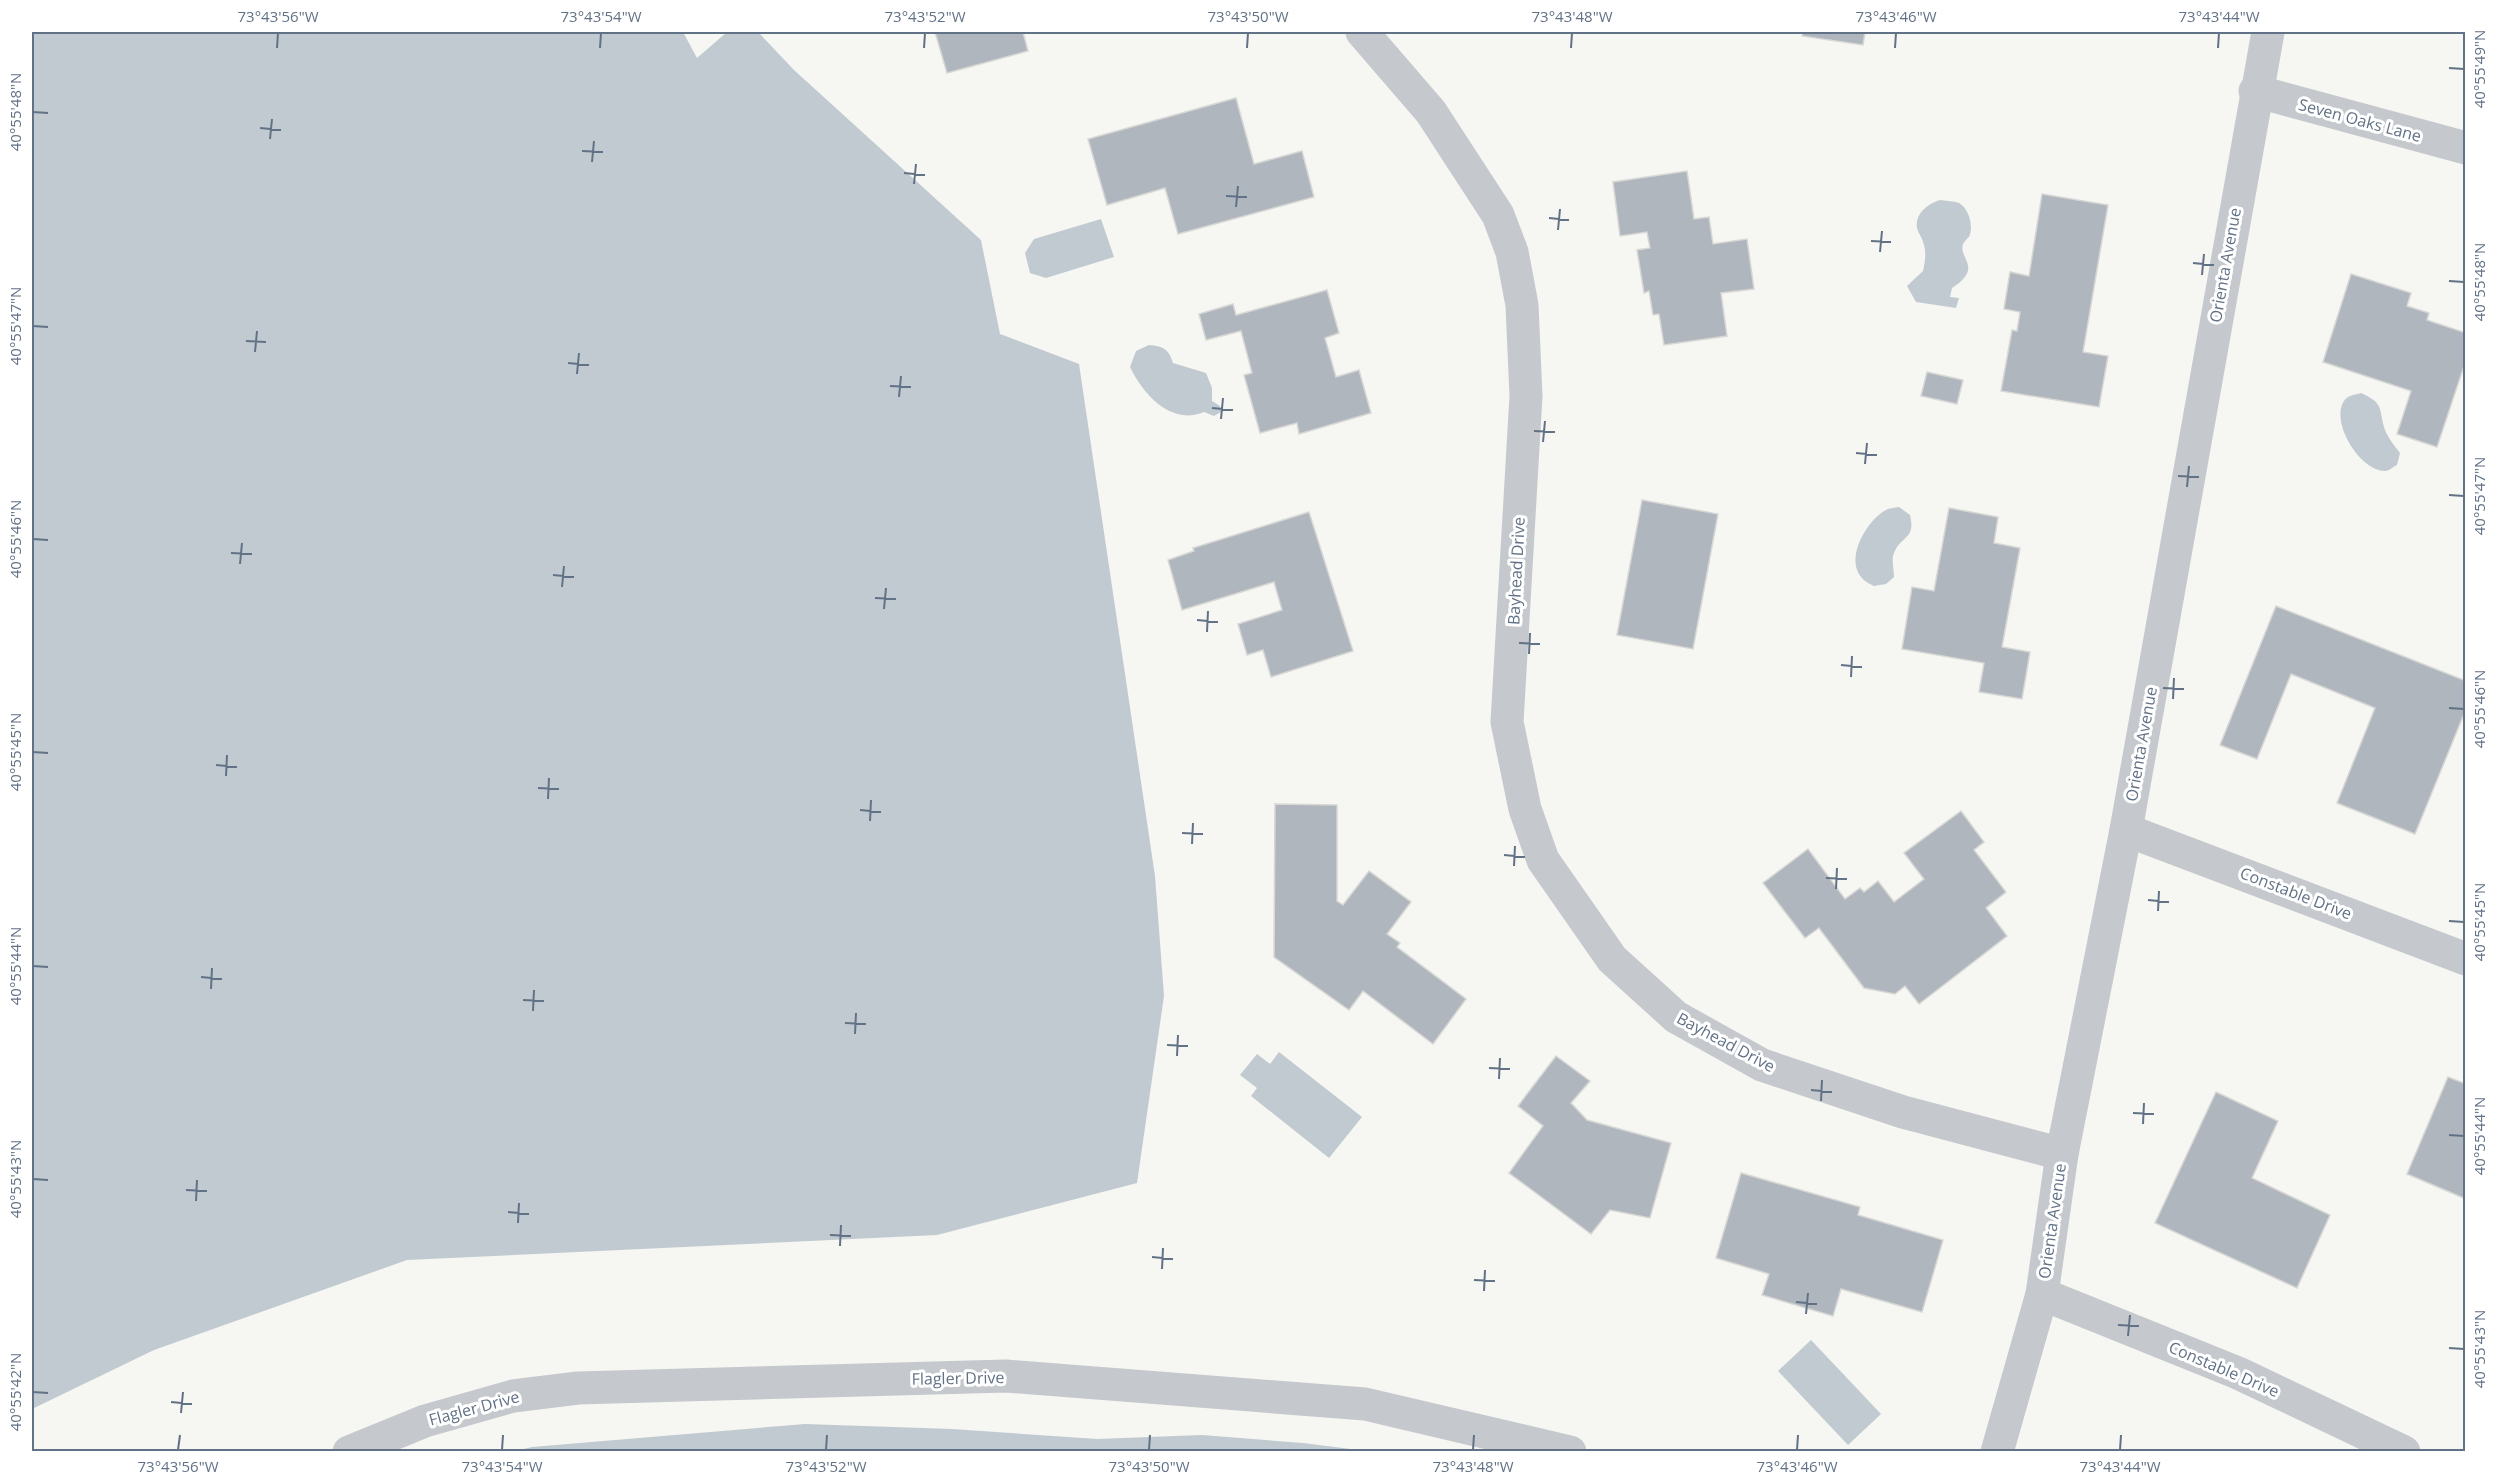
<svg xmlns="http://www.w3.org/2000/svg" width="2497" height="1483" font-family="'Open Sans',sans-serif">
  <rect width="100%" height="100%" fill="#f6f6f2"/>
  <g fill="#c1cad0">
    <path d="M32 32H683L697 58 727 32H758L794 70 981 240 1000 334 1079 364 1155 876 1164 996 1137 1183 937 1235 407 1260 154 1350 32 1409Z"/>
    <path d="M1940 200C1945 201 1954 201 1959 203 1969 209 1974 226 1969 237 1968 237 1963 244 1963 244 1958 259 1984 267 1952 288L1950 297 1959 298 1956 308 1916 302 1907 286 1923 271C1925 261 1927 252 1923 242 1922 237 1918 233 1917 228 1915 213 1928 204 1940 200Z"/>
    <path d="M1101 219 1114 257 1046 278 1030 273 1025 253 1034 239Z"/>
    <path d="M1149 345C1164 346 1169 350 1173 363L1206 373 1212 388V401L1220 406 1221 412 1214 416 1204 412C1171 426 1143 394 1130 367L1136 351Z"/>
    <path d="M2361 393C2383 403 2379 407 2384 427 2387 437 2394 445 2400 453L2397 465C2393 467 2389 471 2385 471 2360 471 2330 422 2344 401 2348 395 2355 395 2361 393Z"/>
    <path d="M1899 507 1910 515C1916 540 1901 535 1894 553 1891 559 1894 570 1894 577L1886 584 1874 586C1870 584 1864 581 1862 578 1844 559 1867 520 1886 510 1889 508 1895 508 1899 507Z"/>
    <path d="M1279 1052 1362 1117 1329 1158 1251 1096 1257 1088 1240 1075 1257 1054 1270 1064Z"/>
    <path d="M1811 1340 1881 1414 1848 1445 1778 1371Z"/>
    <path d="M805 1424 952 1429 1097 1439 1202 1435 1303 1443 1366 1451H515L532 1447Z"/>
  </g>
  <g fill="#afb6bd" stroke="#d7d7d5" stroke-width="1.5">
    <path d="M935 32H1023L1028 51 947 73Z"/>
    <path d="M1803 32H1865L1863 45 1802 36Z"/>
    <path d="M1236 98 1254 164 1302 151 1314 197 1178 234 1165 188 1107 205 1088 139Z"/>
    <path d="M1687 171 1694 219 1709 217 1713 244 1747 239 1754 289 1721 293 1727 336 1664 345 1659 314 1653 315 1649 291 1644 293 1637 250 1650 248 1647 232 1620 236 1613 182Z"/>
    <path d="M2042 194 2108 205 2083 352 2108 356 2099 407 2001 391 2012 330 2017 331 2020 312 2004 309 2010 272 2029 276Z"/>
    <path d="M2351 274 2411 293 2407 306 2429 313 2427 320 2466 333V360L2437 447 2397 434 2411 391 2323 362Z"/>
    <path d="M1327 290 1339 333 1325 338 1336 377 1359 370 1371 413 1299 434 1297 423 1260 433 1244 375 1252 373 1241 331 1206 340 1199 314 1233 304 1236 315Z"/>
    <path d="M1927 372 1963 380 1957 404 1921 396Z"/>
    <path d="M1642 500 1718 514 1693 649 1617 635Z"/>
    <path d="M1949 508 1998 517 1994 543 2020 548 2002 647 2030 652 2022 699 1979 692 1984 663 1902 649 1912 587 1934 591Z"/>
    <path d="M1309 512 1353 651 1271 677 1263 650 1247 655 1238 624 1282 610 1274 582 1182 610 1168 560 1194 551 1193 548Z"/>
    <path d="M2276 606 2466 681V709L2415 834 2337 803 2375 708 2291 674 2257 759 2220 745Z"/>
    <path d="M1275 804 1337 805V901L1343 905 1369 871 1411 902 1387 934 1400 943 1397 947 1466 999 1433 1044 1363 991 1349 1010 1274 957Z"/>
    <path d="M1961 811 1984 842 1974 850 2006 892 1986 908 2007 936 1919 1004 1905 986 1895 994 1864 988 1819 928 1805 938 1763 883 1808 849 1845 899 1860 888 1864 892 1878 881 1894 902 1924 879 1904 853Z"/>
    <path d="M1556 1056 1590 1081 1571 1103 1587 1120 1671 1143 1650 1218 1610 1210 1591 1234 1509 1173 1543 1126 1518 1106Z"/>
    <path d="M2448 1077 2466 1084V1199L2407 1174Z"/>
    <path d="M2216 1092 2278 1121 2252 1178 2330 1215 2297 1288 2155 1223Z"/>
    <path d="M1741 1173 1860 1207 1858 1215 1943 1240 1922 1312 1841 1289 1833 1316 1762 1295 1769 1274 1716 1258Z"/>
  </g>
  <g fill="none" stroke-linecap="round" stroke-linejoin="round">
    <g stroke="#c5c8cc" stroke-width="33">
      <path d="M1362 32 1431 112 1498 215 1512 252 1522 305 1526 396 1507 722 1525 809 1543 860 1612 959 1676 1017 1762 1065 1903 1112 2062 1154"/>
      <path d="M2255 91 2466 148"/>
      <path d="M2126 830 2466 959"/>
      <path d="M2042 1294 2238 1373 2404 1452"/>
      <path d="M349 1452 425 1421 513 1396 578 1388 1006 1376 1365 1404 1570 1452"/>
      <path d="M1997 1452 2042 1294 2062 1154 2126 830 2268 32"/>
    </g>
  </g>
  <path fill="none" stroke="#627286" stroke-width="2" d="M277 48 278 33M600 48 601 33M924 48 925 33M1247 48 1248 33M1571 48 1572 33M1895 48 1896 33M2218 48 2219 33M2449 68 2464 69M33 112 48 113M260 128 281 130M270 139 272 119M582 151 603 152M592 162 594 141M904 173 925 175M914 184 916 164M1226 196 1247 197M1236 207 1238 186M1549 218 1569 220M1558 230 1560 209M1871 241 1891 242M1880 252 1882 231M2193 263 2214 265M2202 275 2204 254M2449 281 2464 282M33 326 48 327M246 341 266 342M255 352 257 331M568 363 589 365M577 374 579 353M890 386 911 387M899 397 901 376M1212 408 1233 410M1221 419 1223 398M1534 431 1555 432M1543 442 1545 421M1856 453 1877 455M1865 464 1867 443M2178 476 2199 477M2187 487 2189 466M2449 495 2464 496M33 539 48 540M231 553 252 554M240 564 242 543M553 575 574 577M562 587 564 566M875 598 896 599M884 609 886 588M1197 620 1218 622M1207 632 1208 611M1519 643 1540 644M1529 654 1530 633M1841 665 1862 667M1851 677 1852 656M2163 688 2184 689M2173 699 2174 678M2449 708 2464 709M33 752 48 753M216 765 237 767M226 776 227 755M538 788 559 789M548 799 549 778M860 810 881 812M870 821 871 800M1182 833 1203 834M1192 844 1193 823M1504 855 1525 857M1514 866 1515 846M1826 878 1847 879M1836 889 1837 868M2148 900 2169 902M2158 911 2159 891M2449 921 2464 922M33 966 48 967M201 977 222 979M211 989 212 968M523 1000 544 1001M533 1011 534 990M845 1023 866 1024M855 1034 856 1013M1167 1045 1188 1046M1177 1056 1178 1035M1489 1068 1510 1069M1499 1079 1500 1058M1811 1090 1832 1092M1821 1101 1822 1080M2133 1113 2154 1114M2143 1124 2144 1103M2449 1135 2464 1136M33 1179 48 1180M186 1190 207 1191M196 1201 197 1180M508 1212 529 1214M518 1223 519 1203M830 1235 851 1236M840 1246 841 1225M1152 1257 1173 1259M1162 1269 1163 1248M1474 1280 1495 1281M1484 1291 1485 1270M1796 1302 1817 1304M1806 1314 1808 1293M2118 1325 2139 1326M2128 1336 2130 1315M2449 1348 2464 1349M33 1392 48 1393M171 1402 192 1404M181 1413 183 1392M178 1450 180 1435M502 1450 503 1435M826 1450 827 1435M1149 1450 1150 1435M1473 1450 1474 1435M1797 1450 1798 1435M2120 1450 2121 1435"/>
  <g text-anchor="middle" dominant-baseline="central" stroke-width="6" stroke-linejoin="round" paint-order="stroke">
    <g font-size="16" fill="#627286" stroke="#fff">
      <text transform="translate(2360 120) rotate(15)">Seven Oaks Lane</text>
      <text transform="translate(2225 265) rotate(-80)">Orienta Avenue</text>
      <text transform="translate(1516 571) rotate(-87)">Bayhead Drive</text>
      <text transform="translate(2141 744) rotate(-80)">Orienta Avenue</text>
      <text transform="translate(2296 893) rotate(21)">Constable Drive</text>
      <text transform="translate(1726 1042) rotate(28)">Bayhead Drive</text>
      <text transform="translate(2052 1221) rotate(-82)">Orienta Avenue</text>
      <text transform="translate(2224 1369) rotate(23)">Constable Drive</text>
      <text transform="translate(958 1378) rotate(-1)">Flagler Drive</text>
      <text transform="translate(474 1408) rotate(-15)">Flagler Drive</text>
    </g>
  </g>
  <rect width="2497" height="1483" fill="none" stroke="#ffffff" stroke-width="66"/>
  <rect x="33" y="33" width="2431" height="1417" fill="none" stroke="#627286" stroke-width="2"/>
  <g font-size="15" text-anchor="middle" fill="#627286">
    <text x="278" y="22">73°43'56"W</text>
    <text x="601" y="22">73°43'54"W</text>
    <text x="925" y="22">73°43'52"W</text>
    <text x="1248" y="22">73°43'50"W</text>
    <text x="1572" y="22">73°43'48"W</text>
    <text x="1896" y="22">73°43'46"W</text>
    <text x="2219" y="22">73°43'44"W</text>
    <text transform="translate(2480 69) rotate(-90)" y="5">40°55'49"N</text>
    <text transform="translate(16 112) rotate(-90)" y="5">40°55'48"N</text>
    <text transform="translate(2480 282) rotate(-90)" y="5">40°55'48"N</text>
    <text transform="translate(16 326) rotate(-90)" y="5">40°55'47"N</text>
    <text transform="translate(2480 496) rotate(-90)" y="5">40°55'47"N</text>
    <text transform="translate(16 539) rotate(-90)" y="5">40°55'46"N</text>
    <text transform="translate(2480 709) rotate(-90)" y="5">40°55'46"N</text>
    <text transform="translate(16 752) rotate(-90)" y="5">40°55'45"N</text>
    <text transform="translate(2480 922) rotate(-90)" y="5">40°55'45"N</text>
    <text transform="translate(16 966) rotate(-90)" y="5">40°55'44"N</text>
    <text transform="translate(2480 1136) rotate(-90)" y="5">40°55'44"N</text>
    <text transform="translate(16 1179) rotate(-90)" y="5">40°55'43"N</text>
    <text transform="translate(2480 1349) rotate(-90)" y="5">40°55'43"N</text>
    <text transform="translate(16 1392) rotate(-90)" y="5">40°55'42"N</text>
    <text x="178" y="1472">73°43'56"W</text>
    <text x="502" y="1472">73°43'54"W</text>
    <text x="826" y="1472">73°43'52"W</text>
    <text x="1149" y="1472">73°43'50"W</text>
    <text x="1473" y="1472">73°43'48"W</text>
    <text x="1797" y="1472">73°43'46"W</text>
    <text x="2120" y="1472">73°43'44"W</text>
  </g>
</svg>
